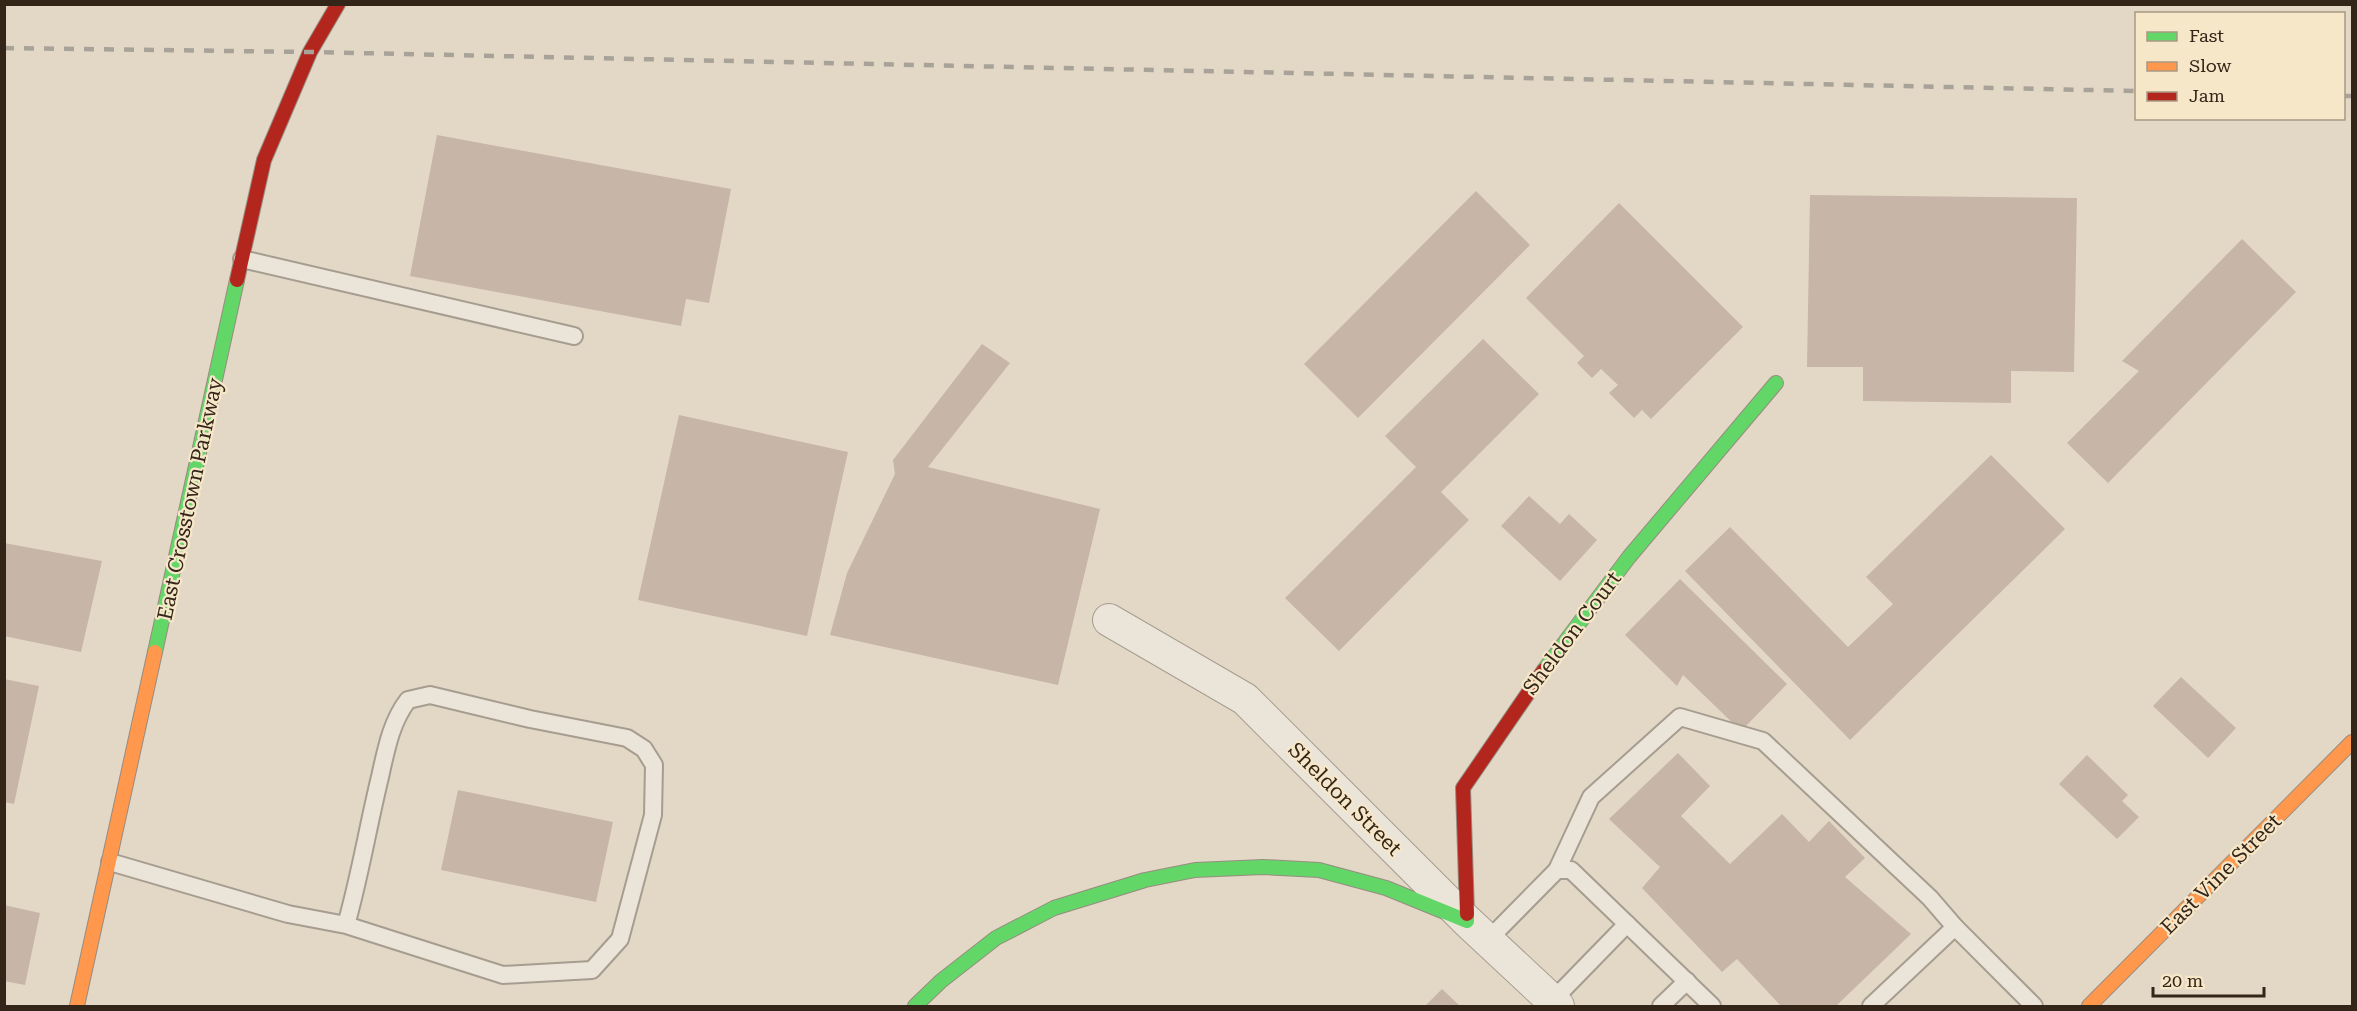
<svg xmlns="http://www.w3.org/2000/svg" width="2357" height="1011" font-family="'Roboto Serif',serif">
  <rect width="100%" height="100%" fill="#e3d8c6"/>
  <g fill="#c7b5a7">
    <path d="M437 135 731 189 709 303 686 299 681 326 410 276Z"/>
    <path d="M1476 191 1530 245 1358 418 1304 364Z"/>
    <path d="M1810 195 2077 198 2074 372 2011 371V403L1863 401V367H1807Z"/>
    <path d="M1619 203 1743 327 1651 419 1642 410 1634 418 1609 393 1618 385 1601 369 1592 378 1577 363 1584 356 1526 298Z"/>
    <path d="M2242 239 2296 292 2108 483 2067 443 2139 371 2122 361Z"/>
    <path d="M1483 339 1539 394 1441 492 1469 520 1339 651 1285 598 1416 467 1385 436Z"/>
    <path d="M982 344 1010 363 928 467 1100 509 1058 685 830 635 847 573 895 474 893 460Z"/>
    <path d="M679 415 848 452 807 636 638 600Z"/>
    <path d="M1991 455 2065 529 1850 740 1685 571 1730 527 1848 647 1893 604 1866 577Z"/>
    <path d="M1529 496 1560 524 1569 514 1597 540 1560 581 1501 526Z"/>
    <path d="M4 543 102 561 81 652 4 636Z"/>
    <path d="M1680 579 1787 684 1741 731 1683 675 1677 686 1625 635Z"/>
    <path d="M2181 677 2236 728 2208 758 2153 706Z"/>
    <path d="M4 679 39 686 14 804 4 802Z"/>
    <path d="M1678 753 1710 786 1681 816 1730 864 1782 814 1809 842 1829 821 1865 858 1845 877 1911 934 1836 1006H1781L1737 959 1722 972 1642 888 1660 867 1609 819Z"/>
    <path d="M2087 755 2128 795 2122 801 2139 817 2117 839 2059 784Z"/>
    <path d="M458 790 613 822 596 902 441 870Z"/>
    <path d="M4 905 40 913 25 985 4 981Z"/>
    <path d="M1442 989 1460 1006H1425Z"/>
  </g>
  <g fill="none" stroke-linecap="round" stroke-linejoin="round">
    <g stroke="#a69d90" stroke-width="20">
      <g id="lane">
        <path d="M242 259 574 336"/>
        <path d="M110 862 288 914 346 925C360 876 368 826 380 777 386 750 391 722 408 700L430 695 530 719 627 738 644 749 654 765 653 815 620 939 592 970 503 975 346 925"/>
        <path d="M1557 870 1591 797 1680 717 1763 741 1930 898 1955 927"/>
        <path d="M1488 940 1557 870H1571L1712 1006"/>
        <path d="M1552 1001 1627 924"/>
        <path d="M1661 1006 1687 981"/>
        <path d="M1871 1006 1955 927 2034 1006"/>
      </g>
    </g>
    <g stroke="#a69d90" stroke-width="34">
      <path id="street" d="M1109 620 1245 699 1467 921 1558 1006"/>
    </g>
    <g stroke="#978c80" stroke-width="16">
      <g id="fast">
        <path d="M155 652 237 280"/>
        <path d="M1544 670 1629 557 1776 383"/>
        <path d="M915 1006 941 981 996 938 1054 908 1145 880 1195 870 1263 867 1319 870 1386 888 1467 921V914"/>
      </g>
    </g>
    <g stroke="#978c80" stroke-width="16">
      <g id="slow">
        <path d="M77 1006 155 652"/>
        <path d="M2089 1006 2352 742"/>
      </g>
    </g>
    <g stroke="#978c80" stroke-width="16">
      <g id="jam">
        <path d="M237 280 264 160 310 52 338 4"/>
        <path d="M1467 914 1463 788 1544 670"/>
      </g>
    </g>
    <use href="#lane" stroke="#ebe4d8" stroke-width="16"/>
    <use href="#street" stroke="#ebe4d8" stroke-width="32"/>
    <use href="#fast" stroke="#63d668" stroke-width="14"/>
    <use href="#slow" stroke="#ff974d" stroke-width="14"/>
    <use href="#jam" stroke="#b3261e" stroke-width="14"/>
    <g stroke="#a8a299" stroke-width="4.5" stroke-dasharray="10 10" stroke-linecap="butt">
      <path d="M4 48 310 52 2136 91"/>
      <path d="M2344 96H2352"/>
    </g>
  </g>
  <g text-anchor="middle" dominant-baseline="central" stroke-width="4.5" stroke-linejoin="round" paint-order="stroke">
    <g font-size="21" fill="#342519" stroke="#f7e7c9">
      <text transform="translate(190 499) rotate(-78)">East Crosstown Parkway</text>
      <text transform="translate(1572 633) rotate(-53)">Sheldon Court</text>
      <text transform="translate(1345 799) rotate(45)">Sheldon Street</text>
      <text transform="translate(2221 874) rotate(-45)">East Vine Street</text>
    </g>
  </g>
  <rect width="2357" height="1011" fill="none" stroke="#342519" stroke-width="12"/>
  <rect x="2135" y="12" width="210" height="108" fill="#f7e7c9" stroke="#a99983" stroke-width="1.5"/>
  <rect x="2147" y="32" width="30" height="9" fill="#63d668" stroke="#a99983" stroke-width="1.5"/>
  <text x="2189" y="42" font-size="18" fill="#342519">Fast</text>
  <rect x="2147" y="62" width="30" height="9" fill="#ff974d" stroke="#a99983" stroke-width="1.5"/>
  <text x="2189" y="72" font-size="18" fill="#342519">Slow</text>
  <rect x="2147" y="92" width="30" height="9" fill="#b3261e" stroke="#a99983" stroke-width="1.5"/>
  <text x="2189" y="102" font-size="18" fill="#342519">Jam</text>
  <path d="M2153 987v9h111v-9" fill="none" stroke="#342519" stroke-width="3"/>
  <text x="2162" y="987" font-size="18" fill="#342519" stroke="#f7e7c9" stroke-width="4.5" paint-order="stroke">20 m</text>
</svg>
